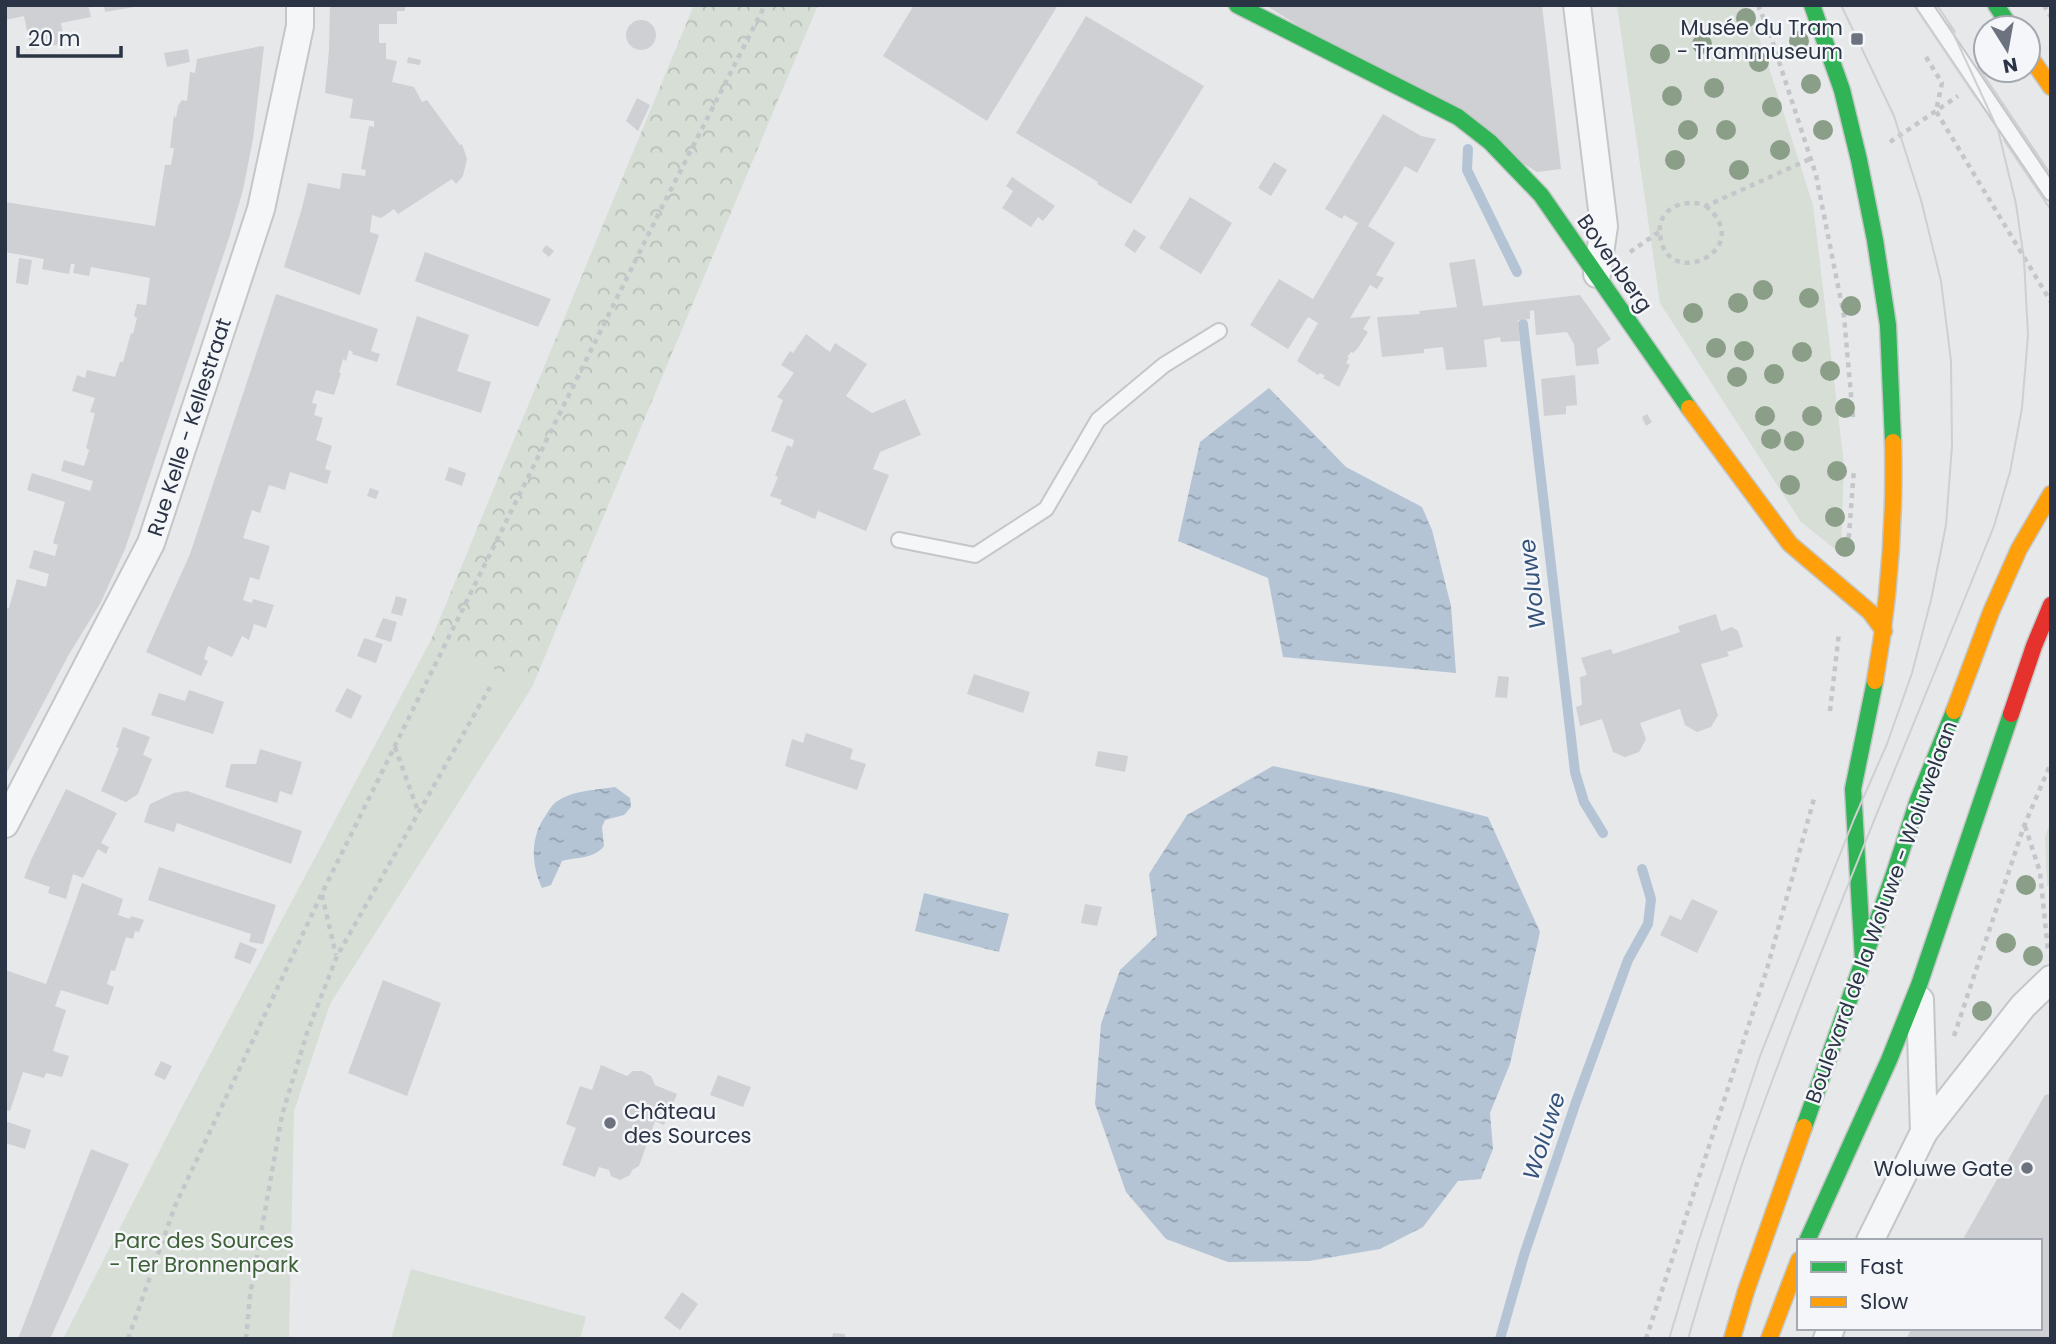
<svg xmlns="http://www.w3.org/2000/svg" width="2056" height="1344" font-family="Poppins,sans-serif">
  <defs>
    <pattern id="forest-crowns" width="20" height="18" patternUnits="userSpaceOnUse" patternTransform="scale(1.75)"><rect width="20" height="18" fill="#d6ded6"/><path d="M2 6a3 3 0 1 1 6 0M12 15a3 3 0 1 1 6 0" fill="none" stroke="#b8bfb9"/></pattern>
    <pattern id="water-ripples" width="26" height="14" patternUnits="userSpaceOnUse" patternTransform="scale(1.75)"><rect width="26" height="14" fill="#b4c4d5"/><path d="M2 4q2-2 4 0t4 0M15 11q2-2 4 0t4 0" fill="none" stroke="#93a0af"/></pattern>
  </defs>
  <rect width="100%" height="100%" fill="#e6e8ea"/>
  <path fill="url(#forest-crowns)" d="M694 5H818L532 687 431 640Z"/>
  <g fill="#d6ded6">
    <path d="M1617 5H1746L1759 37 1813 205 1844 464 1841 554 1801 522 1660 303Z"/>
    <path d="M431 640 532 687 330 1004 294 1111 289 1339H63L180 1111Z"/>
    <path d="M2051 820V886H2047L2045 837Z"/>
    <path d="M411 1269 586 1317 580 1339H391Z"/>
  </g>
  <g fill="url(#water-ripples)">
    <path d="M1269 388 1346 467 1422 507 1432 530 1451 606 1456 673 1283 657 1268 578 1178 541 1200 442Z"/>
    <path d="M1273 766 1395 793 1488 817 1540 932 1510 1064 1490 1113 1493 1149 1481 1179 1458 1181 1423 1227 1380 1249 1309 1261 1228 1262 1166 1239 1126 1192 1095 1104 1101 1024 1120 970 1157 935 1149 874 1187 815Z"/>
    <path d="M615 787 630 798 631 807 624 815 605 820 602 827 604 846C594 859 576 857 562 861L551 885 542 888C531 864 530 837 546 815 549 810 552 805 556 802 573 790 596 790 615 787Z"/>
    <path d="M924 893 1009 914 999 952 915 931Z"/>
  </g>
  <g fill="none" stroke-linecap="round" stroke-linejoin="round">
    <g stroke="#b4c4d5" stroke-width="10">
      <path d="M1468 149 1467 170 1517 272"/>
      <path d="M1523 324 1575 772 1584 802 1603 833"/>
      <path d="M1500 1339 1524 1255 1576 1102 1628 960 1648 924 1651 899 1642 869"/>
    </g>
  </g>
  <g fill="#ced0d3">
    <path d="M5 5H88L91 17 61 23 65 43 31 50 24 16 5 20Z"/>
    <path d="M104 5H134V7L105 12Z"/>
    <path d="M330 5H405V11H397V24H379V43H386V59L397 61 392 82 414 87 422 102 427 100 460 145 462 144 467 159 463 176 456 184 452 179 398 214 394 209 381 218 372 215 370 232 379 235 360 295 284 267 302 208 308 183 340 189 342 173 365 176 366 170 361 169 369 126 374 127V121L350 118 353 99 325 93 329 50Z"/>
    <path d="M914 5H1058L987 121 883 56Z"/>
    <path d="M1265 5H1542L1561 169 1537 172Z"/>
    <path d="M1086 16 1204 86 1131 204 1097 184 1098 182 1016 133Z"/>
    <circle cx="641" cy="35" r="15"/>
    <path d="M262 46 264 47 253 139 243 190 229 238 143 496 125 549 101 602 68 656 5 776V613L7 608H9L17 579 46 587 49 574 29 568 34 550 55 556 58 545 53 543 65 502 27 490 32 473 90 491 93 481 61 471 64 460 84 466 89 450 86 448 95 413 90 412 95 398 72 391 77 375 85 378 87 370 115 377 120 362H123L131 333 133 334 137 318 134 316 137 304 146 305 150 278 91 267 89 276 73 273 75 264H71L69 274 42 269 44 259 5 252V202L155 226 165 165H171L174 148H170L174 115 176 118 178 106 182 100 187 101 190 72 195 73 197 59Z"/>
    <path d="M188 49 190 62 167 67 164 53Z"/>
    <path d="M408 57 421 60 420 65 407 63Z"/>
    <path d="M637 98 650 105 638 131 626 121Z"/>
    <path d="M1383 114 1421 136 1436 139 1417 173 1405 166 1368 226 1395 243 1376 275 1384 278 1377 289 1370 285 1350 318 1371 316 1363 329 1368 332 1358 348 1353 353 1351 352 1347 357 1349 358 1346 363 1350 365 1339 387 1323 378 1325 376 1320 373 1318 375 1297 361 1318 323 1308 317 1288 349 1250 325 1279 279 1313 299 1358 223 1344 215 1342 219 1325 209Z"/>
    <path d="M1274 162 1287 170 1271 196 1258 188Z"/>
    <path d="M1012 177 1055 206 1043 221 1038 217 1031 227 1002 208 1013 191 1006 186Z"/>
    <path d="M1190 197 1232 223 1201 274 1159 248Z"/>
    <path d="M1134 229 1146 237 1135 253 1124 245Z"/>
    <path d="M546 245 554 251 549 257 542 251Z"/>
    <path d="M425 252 551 299 538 327 415 281Z"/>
    <path d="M19 258 32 260 28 285 16 283Z"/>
    <path d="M1475 259 1483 306 1580 295 1611 339 1597 349 1599 364 1576 366 1574 344 1567 332 1536 335 1534 310 1530 311V319L1518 320 1520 341 1501 342 1500 337 1484 340 1487 367 1446 370 1443 347 1424 349V353L1382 357 1377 317 1420 314 1419 311 1457 307 1449 263Z"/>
    <path d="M276 294 378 329 371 351 380 354 377 362 352 354 353 352 349 350 346 361 343 359 339 373H341L334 395 316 390 312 403 317 404 314 415 323 418 316 440 332 446 325 469 331 471 327 484 290 472 285 490 269 485 260 513 252 510 243 538 270 546 259 580 250 577 243 600 252 603 253 599 274 605 266 628 254 624 249 640 242 636 232 657 208 646 204 659 208 661 201 676 146 652 190 554Z"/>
    <path d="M417 316 469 335 457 371 491 382 481 413 396 385Z"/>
    <path d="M806 334 830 352 835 343 867 364 846 396 872 413 905 399 921 435 880 452 873 469 889 475 866 531 818 511 815 519 780 504 782 500 770 496 778 477 775 476 787 445 792 447 794 440 771 431 783 400 777 397 794 373 781 365 790 351 793 353Z"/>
    <path d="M1575 375 1577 405 1566 406V414L1544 416 1541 379Z"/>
    <path d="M1647 414 1652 422 1646 426 1642 417Z"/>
    <path d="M449 467 466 473 462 486 445 480Z"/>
    <path d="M370 488 379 491 376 499 367 496Z"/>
    <path d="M396 596 407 599 402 616 391 613Z"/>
    <path d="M1716 614 1721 631 1732 627 1738 631 1743 647 1727 652 1729 656 1701 664 1718 715 1711 727 1697 732 1685 725 1680 709 1640 723 1646 739 1639 752 1625 757 1613 752 1602 719 1580 726 1576 707 1582 705 1580 677 1587 675 1581 658 1611 649 1613 654 1680 632 1678 626Z"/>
    <path d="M383 618 397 622 391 642 375 637Z"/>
    <path d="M364 638 383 644 376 663 357 656Z"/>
    <path d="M974 674 1030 692 1023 713 967 694Z"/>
    <path d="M1498 676 1509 677 1507 698 1495 697Z"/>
    <path d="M347 688 362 696 351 719 335 711Z"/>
    <path d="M189 690 224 702 213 734 151 715 159 693 185 701Z"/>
    <path d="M123 727 150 737 143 755 152 759 138 794 126 802 101 791 119 748 116 747Z"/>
    <path d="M806 733 853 749 850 759 866 764 857 790 785 766 792 739 803 743Z"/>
    <path d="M260 749 302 762 292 795 280 791 277 803 225 787 231 764H256Z"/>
    <path d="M1098 751 1128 756 1125 772 1095 766Z"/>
    <path d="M66 789 117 813 101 843 109 847 106 854 98 849 83 878 73 874 66 899 48 893 50 887 24 878 31 860Z"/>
    <path d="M187 791 302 831 291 864 177 823 174 832 144 822 150 804 174 793Z"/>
    <path d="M159 867 276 905 263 944 249 942 251 934 148 900Z"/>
    <path d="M82 883 123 899 118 915 130 919 131 916 144 920 139 932 135 931 133 939 126 937 115 971 111 970 107 984 114 987 108 1005 61 990 55 1006 66 1010 53 1051 69 1056 62 1077 46 1073 44 1078 23 1072 10 1111 5 1110V970L46 984Z"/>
    <path d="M1692 899 1718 911 1697 953 1660 935 1670 915 1681 920Z"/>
    <path d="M1085 904 1102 907 1097 926 1081 923Z"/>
    <path d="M240 942 257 949 250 964 234 958Z"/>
    <path d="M383 980 441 1003 407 1096 348 1073Z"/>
    <path d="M161 1061 172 1066 165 1080 154 1075Z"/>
    <path d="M601 1065 627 1076 633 1071H642L651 1076 655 1085 677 1094 664 1125 655 1121 639 1166 632 1170 630 1175 620 1180 611 1176 609 1170 599 1167 595 1177 562 1165 576 1128 566 1124 580 1086 592 1090Z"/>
    <path d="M718 1075 751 1087 743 1107 710 1095Z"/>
    <path d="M2051 1094V1339H1906L1912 1328H2040V1241H1962L2045 1095Z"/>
    <path d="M5 1121 31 1130 25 1149 5 1143Z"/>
    <path d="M91 1149 129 1164 50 1339H18Z"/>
    <path d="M682 1292 698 1304 680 1330 664 1318Z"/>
    <path d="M833 1333 845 1334V1339H832Z"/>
  </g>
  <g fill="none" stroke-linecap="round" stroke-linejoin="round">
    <g stroke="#c4c6c8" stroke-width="18">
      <g id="lane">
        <path d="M1924 5 2051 193"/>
        <path d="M899 540 975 555 1046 509 1098 420 1164 365 1219 331"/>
      </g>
    </g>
    <g stroke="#c4c6c8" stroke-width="30">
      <g id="street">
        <path d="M1577 5 1604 226 1597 274"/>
        <path d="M5 824 151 543 261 209 300 26V5"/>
        <path d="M1924 1132 2023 1006 2051 979"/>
        <path d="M1870 1241 1924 1132 1920 1000"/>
        <path d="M1827 1339 1831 1328"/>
      </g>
    </g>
    <g stroke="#c4c6c8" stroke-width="19">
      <g id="fast">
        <path d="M1237 5 1458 117 1490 142 1541 195 1689 408"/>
        <path d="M1812 5 1842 90 1859 160 1875 240 1888 325 1893 442"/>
        <path d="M1996 5 2011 28"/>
        <path d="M1863 960 1853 789 1875 681"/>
        <path d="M1804 1127 1893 877 1918 800 1954 711"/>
        <path d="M1807 1241 1889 1060 1919 985 2011 714"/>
      </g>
    </g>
    <g stroke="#c4c6c8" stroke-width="19">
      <g id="slow">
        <path d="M2028 54 2051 87"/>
        <path d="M1689 408 1790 544 1870 612 1884 631"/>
        <path d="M1875 681C1889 602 1895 523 1893 442"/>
        <path d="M1954 711 1991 612 2019 549 2051 494"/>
        <path d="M1732 1339 1746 1291 1804 1127"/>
        <path d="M1769 1339 1799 1260"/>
      </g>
    </g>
    <g stroke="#c4c6c8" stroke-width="19">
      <path id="jam" d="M2011 714 2034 646 2051 605"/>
    </g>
    <g stroke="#c5c6ca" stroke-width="4.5" stroke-dasharray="5 5" stroke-linecap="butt">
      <path d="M1758 5 1771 37 1816 175 1844 316 1853 418"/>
      <path d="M2044 5 2051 17"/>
      <path d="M1926 57 1942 83 1936 111 2051 302"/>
      <path d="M1890 142 1958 96"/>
      <path d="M1706 206C1758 250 1665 293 1660 234 1657 208 1685 197 1706 206L1812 158"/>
      <path d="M1630 252 1659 232"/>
      <path d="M1848 548 1854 469"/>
      <path d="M1830 711 1839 633"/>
      <path d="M395 747 418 811"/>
      <path d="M2025 826 2040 872 2048 951"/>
      <path d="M322 895 336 955"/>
      <path d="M1954 1036 2024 826 2051 763"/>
      <path d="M128 1339 175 1206 322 893 658 215 765 5"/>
      <path d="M246 1339 250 1296 282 1115 307 1033 337 956 490 687"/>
      <path d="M1646 1339 1767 969 1815 795"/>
    </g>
    <use href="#lane" stroke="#f5f6f7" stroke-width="14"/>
    <use href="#street" stroke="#f5f6f7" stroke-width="26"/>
    <use href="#fast" stroke="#30b455" stroke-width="16"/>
    <use href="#slow" stroke="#ff9f0a" stroke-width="16"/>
    <use href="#jam" stroke="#e5322d" stroke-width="16"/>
    <g stroke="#cecfd2" stroke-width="2">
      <path d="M1914 5 1977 99"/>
      <path d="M1937 5 1955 32"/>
      <path d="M1978 67 2051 175"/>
      <path d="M2004 140 2051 210"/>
      <path d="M1669 1339 1698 1243 1760 1056 1854 819 1887 744 1912 673 1931 600 1946 525 1952 446 1951 361 1941 281 1921 200 1894 116 1841 5"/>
      <path d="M1688 1339C1707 1274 1726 1210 1748 1147 1823 937 1911 733 1994 526L2010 472 2022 408 2028 335 2024 259 2016 204 1998 130 1949 24"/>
    </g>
  </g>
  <g fill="#8a9e88">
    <circle cx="1746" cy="18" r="10"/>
    <circle cx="1799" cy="41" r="10"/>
    <circle cx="1702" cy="44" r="10"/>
    <circle cx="1660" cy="54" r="10"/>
    <circle cx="1759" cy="62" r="10"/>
    <circle cx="1811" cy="84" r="10"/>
    <circle cx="1714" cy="88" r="10"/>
    <circle cx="1672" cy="96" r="10"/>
    <circle cx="1772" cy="107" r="10"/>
    <circle cx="1688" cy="130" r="10"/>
    <circle cx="1726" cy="130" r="10"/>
    <circle cx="1823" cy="130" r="10"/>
    <circle cx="1780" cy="150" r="10"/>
    <circle cx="1675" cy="160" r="10"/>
    <circle cx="1739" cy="170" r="10"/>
    <circle cx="1763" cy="290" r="10"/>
    <circle cx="1809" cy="298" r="10"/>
    <circle cx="1738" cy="303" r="10"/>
    <circle cx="1851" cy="306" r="10"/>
    <circle cx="1693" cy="313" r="10"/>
    <circle cx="1716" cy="348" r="10"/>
    <circle cx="1744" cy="351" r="10"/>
    <circle cx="1802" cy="352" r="10"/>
    <circle cx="1830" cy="371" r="10"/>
    <circle cx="1774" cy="374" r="10"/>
    <circle cx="1737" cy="377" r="10"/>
    <circle cx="1845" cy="408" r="10"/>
    <circle cx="1765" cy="416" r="10"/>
    <circle cx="1812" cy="416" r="10"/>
    <circle cx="1771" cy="439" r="10"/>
    <circle cx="1794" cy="441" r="10"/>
    <circle cx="1837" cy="471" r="10"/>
    <circle cx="1790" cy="485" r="10"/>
    <circle cx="1835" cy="517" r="10"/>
    <circle cx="1845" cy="547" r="10"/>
    <circle cx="2026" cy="885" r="10"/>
    <circle cx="2006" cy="943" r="10"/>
    <circle cx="2033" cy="956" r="10"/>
    <circle cx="1982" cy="1011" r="10"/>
  </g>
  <g fill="#6c737f" stroke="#f4f6f9" stroke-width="2.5">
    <rect x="1850" y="32" width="14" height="14" rx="3.5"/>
    <circle cx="610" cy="1123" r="7"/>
    <circle cx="2027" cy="1168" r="7"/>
  </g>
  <g text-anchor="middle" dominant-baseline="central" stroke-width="5" stroke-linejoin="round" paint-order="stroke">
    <g font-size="21" fill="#2b3445" stroke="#f4f6f9" text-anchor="end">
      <text x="1843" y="27">Musée du Tram<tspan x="1843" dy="24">- Trammuseum</tspan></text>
      <text x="624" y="1111" text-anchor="start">Château<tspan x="624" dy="24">des Sources</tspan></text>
      <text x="2013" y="1168">Woluwe Gate</text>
    </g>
    <g font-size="21" fill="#2b3445" stroke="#f4f6f9">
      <text transform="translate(1615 263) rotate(55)">Bovenberg</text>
      <text transform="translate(189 427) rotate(-72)">Rue Kelle - Kellestraat</text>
      <text transform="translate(1881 912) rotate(-70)">Boulevard de la Woluwe - Woluwelaan</text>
    </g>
    <g font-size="21" fill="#3f6138" stroke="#f4f6f9">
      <text x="204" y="1240">Parc des Sources<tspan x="204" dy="24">- Ter Bronnenpark</tspan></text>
    </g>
    <g font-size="23" font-style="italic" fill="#34527a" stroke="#f4f6f9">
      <text transform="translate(1532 584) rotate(-97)">Woluwe</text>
      <text transform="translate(1544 1136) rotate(-72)">Woluwe</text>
    </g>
  </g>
  <rect width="2056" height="1344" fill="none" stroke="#2b3445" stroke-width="14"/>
  <rect x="1797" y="1239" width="245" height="91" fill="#f4f6f9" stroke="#a4a8b1" stroke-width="2"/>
  <rect x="1811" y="1262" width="35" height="10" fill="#30b455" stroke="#a4a8b1" stroke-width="2"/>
  <text x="1860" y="1274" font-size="21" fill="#2b3445">Fast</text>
  <rect x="1811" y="1297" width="35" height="10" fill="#ff9f0a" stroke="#a4a8b1" stroke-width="2"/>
  <text x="1860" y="1309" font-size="21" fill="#2b3445">Slow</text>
  <g transform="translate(2007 49) rotate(169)"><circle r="33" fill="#f4f6f9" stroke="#a4a8b1" stroke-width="2"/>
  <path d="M0-5L12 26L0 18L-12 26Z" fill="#6c737f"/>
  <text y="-10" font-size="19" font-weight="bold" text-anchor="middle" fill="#2b3445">N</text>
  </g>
  <path d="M18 46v10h103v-10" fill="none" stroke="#2b3445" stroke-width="3.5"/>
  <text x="28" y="46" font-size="21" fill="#2b3445" stroke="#f4f6f9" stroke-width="5" paint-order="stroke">20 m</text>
</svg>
